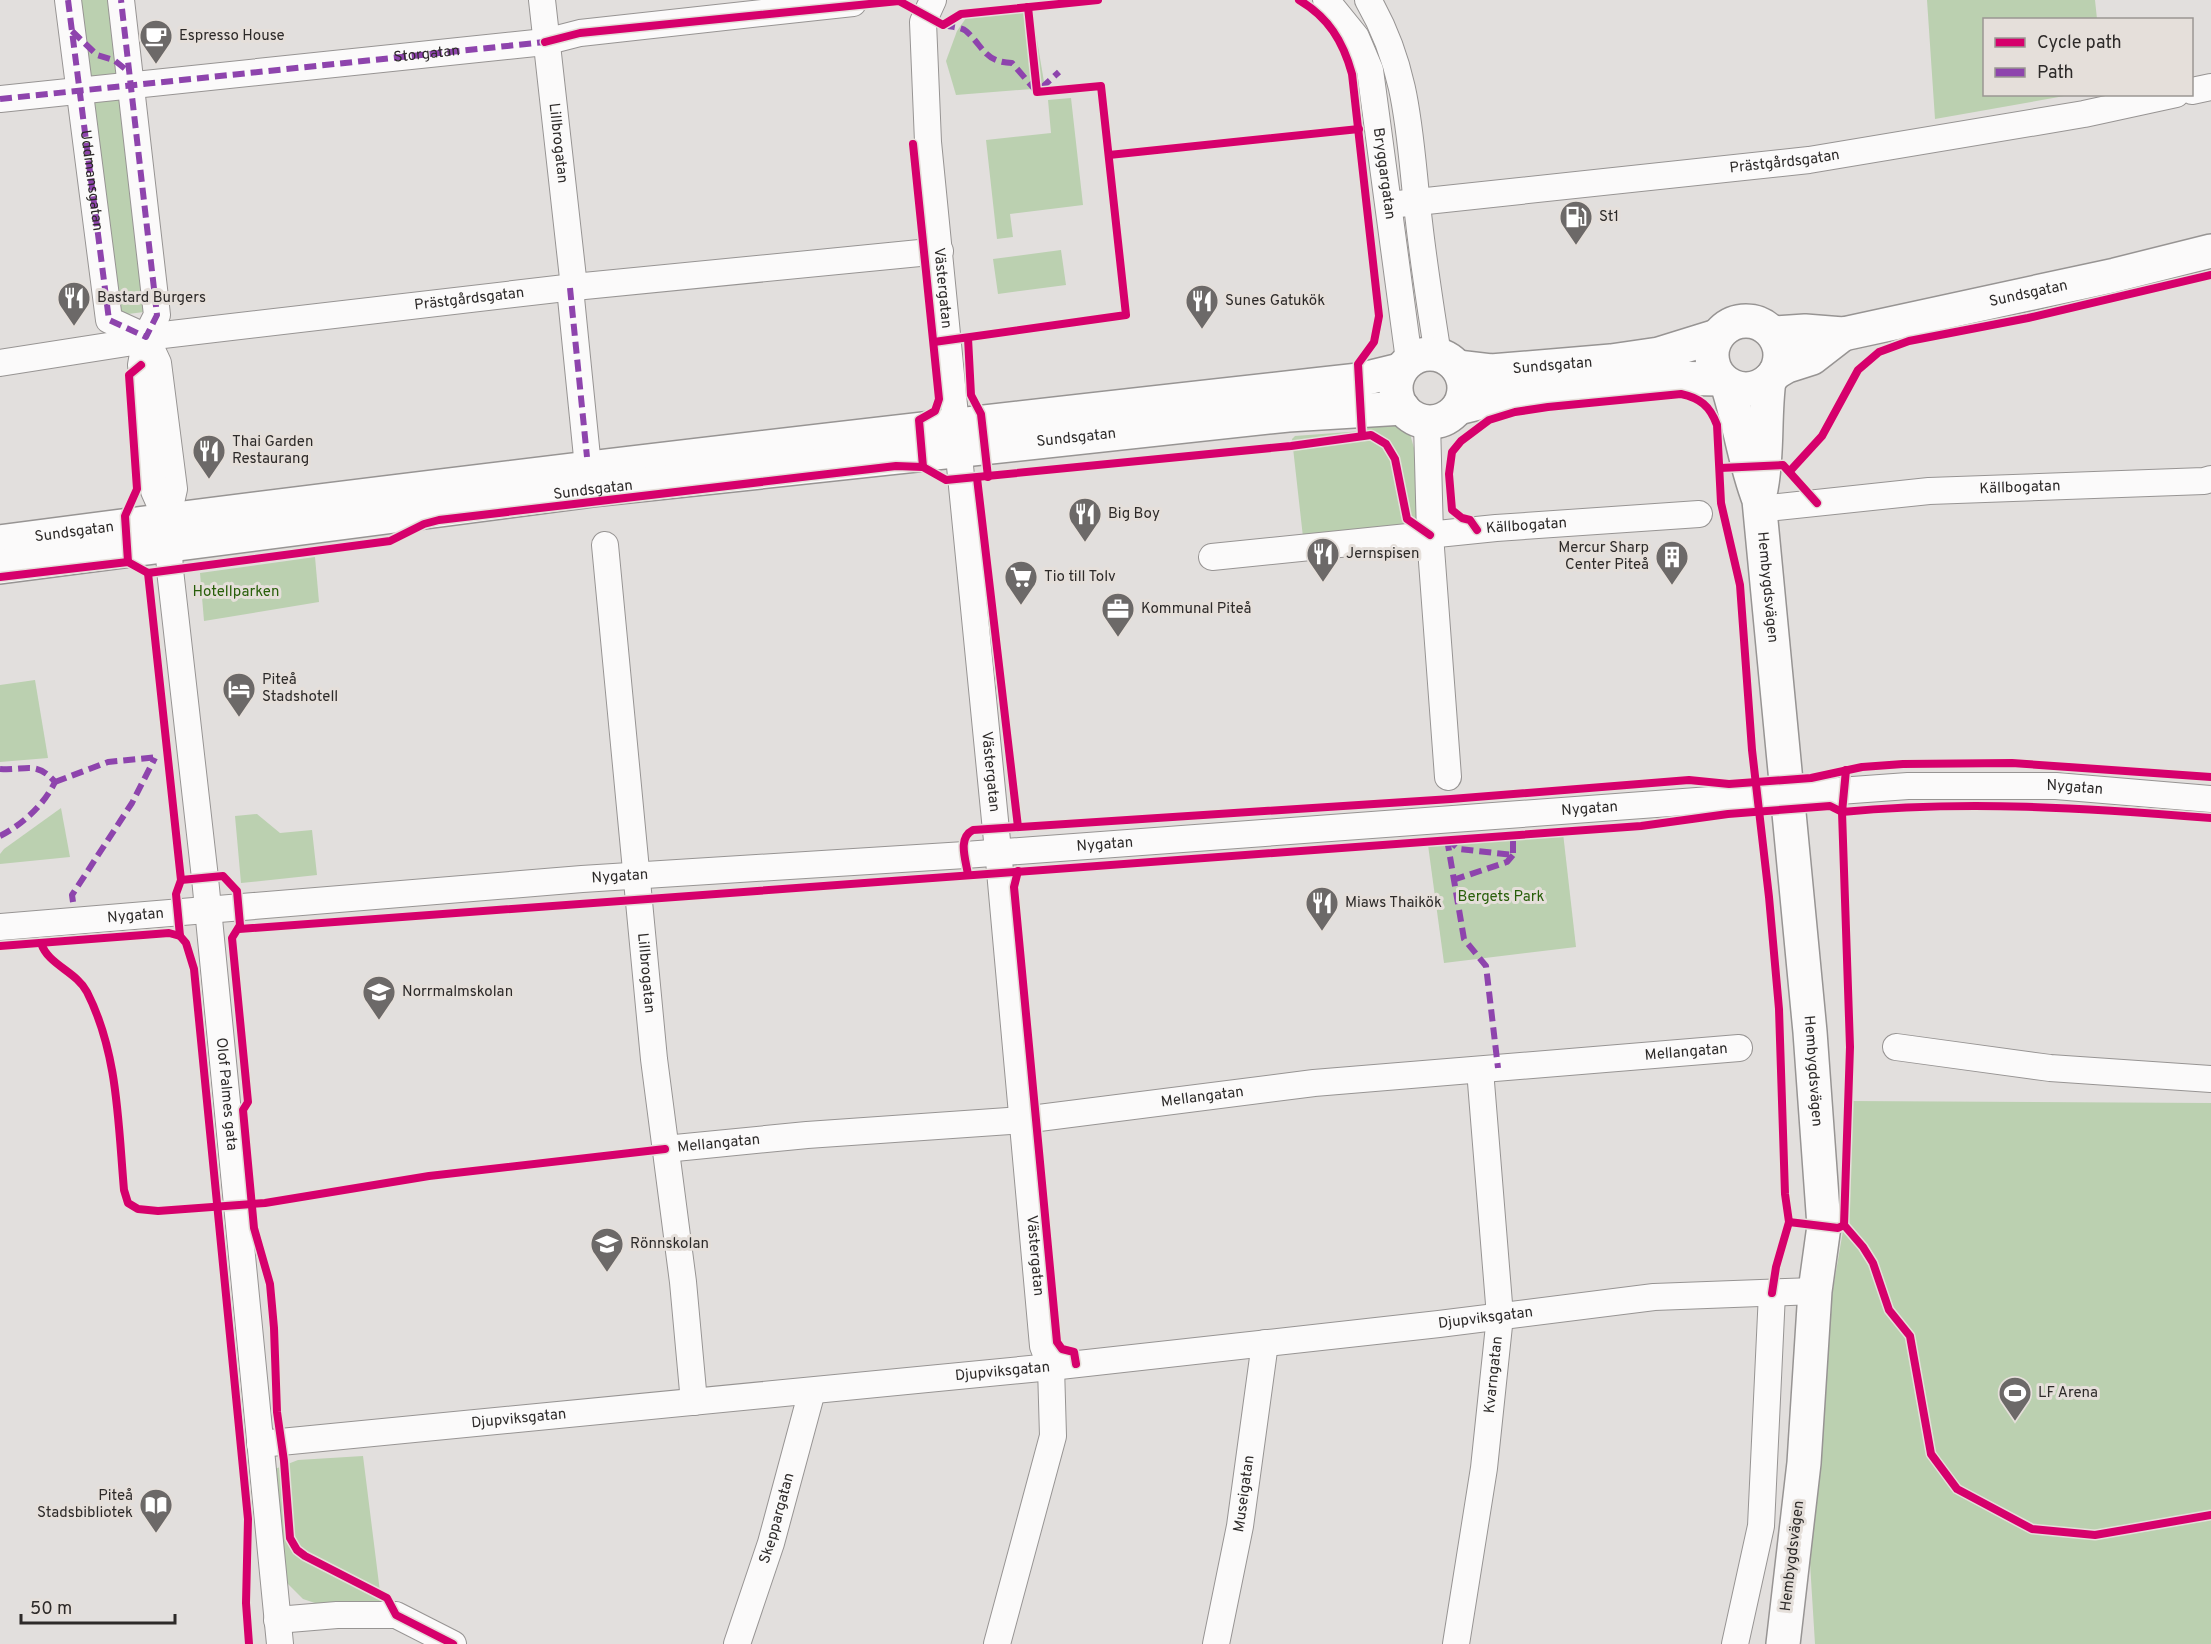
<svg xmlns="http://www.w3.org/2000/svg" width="2211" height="1644" font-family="Overpass,sans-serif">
  <rect width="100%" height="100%" fill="#e2dfdd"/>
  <g fill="#bbd0b0">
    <path d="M72 0H117L152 311 112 316Z"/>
    <path d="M1927 0H2095L2097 19 1984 20V94L2070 95 1935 119Z"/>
    <path d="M1032 10 1045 88 956 95 946 61 957 31 966 18 986 12Z"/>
    <path d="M1071 98 1083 205 1010 214 1013 237 997 239 986 140 1051 133 1048 100Z"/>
    <path d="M1061 250 1066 285 998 294 993 259Z"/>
    <path d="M1376 424 1396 426 1410 434 1418 462 1420 529 1304 546 1292 439 1295 436 1362 431Z"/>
    <path d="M315 557 319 602 204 621 200 573Z"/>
    <path d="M35 680 48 758 0 762V685Z"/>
    <path d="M61 808 70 857 0 864V854L4 849Z"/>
    <path d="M257 814 280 833 312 830 317 875 241 883 235 816Z"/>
    <path d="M1563 833 1576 947 1444 963 1428 845Z"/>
    <path d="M1848 1101 2211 1103V1644H1815L1808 1531 1829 1312 1844 1225Z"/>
    <path d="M363 1456 382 1608 318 1604 303 1599 286 1582 275 1469 298 1460Z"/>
  </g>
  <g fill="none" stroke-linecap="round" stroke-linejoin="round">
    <g stroke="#979493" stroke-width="28">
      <g id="minor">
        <path id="s1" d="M68 0 109 320 146 337 158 363 174 489 167 520 170 570 205 878 280 1644"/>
        <path d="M121 0 157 315 146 337 141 365 154 491 167 520"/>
        <path id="s2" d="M542 0 574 287"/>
        <path id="s3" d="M933 0 923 22 928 142 1000 871 1043 1346 1051 1367 1053 1436 997 1644"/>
        <path id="s4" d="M1326 0 1356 37 1370 70 1409 360"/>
        <path d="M1368 0C1411 74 1409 141 1419 222 1424 266 1431 311 1438 355"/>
        <path d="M2192 91 2211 87"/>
        <path id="s5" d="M0 99 545 42 580 33 853 3"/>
        <path id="s6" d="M1389 205 1809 160 2084 114 2176 94"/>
        <path d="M570 288 587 457"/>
        <path id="s7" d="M0 363 127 343 146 337 574 287 940 251"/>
        <path d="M1427 423 1430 535 1448 777"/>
        <path id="s8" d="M1759 509 1929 491 2204 481 2211 479"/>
        <path id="s9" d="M605 545 654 1059 683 1282 694 1402"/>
        <path id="s10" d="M1212 557 1496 528 1699 514"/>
        <path id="s11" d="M1825 792 1908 786H2056L2211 799"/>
        <path id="s12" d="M0 927 582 879 965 855 1724 799"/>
        <path d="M1896 1047 2050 1068 2211 1079"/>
        <path id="s13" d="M665 1149 807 1135 1023 1120 1314 1083 1739 1048"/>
        <path id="s14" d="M260 1444 1051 1367 1439 1324 1654 1297 1815 1291"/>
        <path d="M277 1620 337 1615H396L453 1644"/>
        <path id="s15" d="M737 1644 771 1543 812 1391"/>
        <path id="s16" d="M1216 1644 1240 1526 1265 1343"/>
        <path id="s17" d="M1456 1644 1484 1468 1500 1316 1480 1070"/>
        <path d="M1735 1644 1761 1526 1772 1293"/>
      </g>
    </g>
    <g stroke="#979493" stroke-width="36">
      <g id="major">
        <circle cx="1746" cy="355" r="34"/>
        <path id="s18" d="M1773 333 1805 331 1843 334 2115 275 2211 251"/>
        <circle cx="1430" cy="388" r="34"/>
        <path id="s19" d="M1457 367 1491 371 1611 361 1659 354 1717 336"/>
        <path d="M1775 373 1787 366 1812 358 1843 334"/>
        <path id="s20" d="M1727 384C1740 423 1744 461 1759 500L1810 1032 1824 1226 1815 1291 1804 1463 1783 1644"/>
        <path d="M1458 408 1523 392 1656 378 1721 379"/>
        <path d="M1761 489C1768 453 1764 416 1769 380"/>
        <path id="s21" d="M0 542C452 482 905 430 1359 380L1400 370"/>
        <path id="s22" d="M0 567 593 490 1288 415 1403 408"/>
      </g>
    </g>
    <use href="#minor" stroke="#fbfafa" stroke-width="26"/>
    <use href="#major" stroke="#fbfafa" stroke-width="33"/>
    <g stroke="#979493" stroke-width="28" stroke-linecap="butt">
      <path id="minor-bridge" d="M1724 799 1825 792"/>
    </g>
    <use href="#minor-bridge" stroke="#fbfafa" stroke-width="26"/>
    <g stroke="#8e44ad" stroke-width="6" stroke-dasharray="12 6" stroke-linecap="butt">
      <path id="s23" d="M68 0 109 320 146 337 157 315 121 0"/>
      <path d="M943 25C950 27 961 27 966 31 984 47 984 62 1012 63L1037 92 1059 72"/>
      <path d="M72 31 97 55 114 60 129 72"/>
      <path d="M0 99 545 42"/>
      <path d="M570 288 587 457"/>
      <path d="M0 769C25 771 36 760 55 782 43 806 23 824 0 836"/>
      <path d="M55 782 108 762 159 757"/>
      <path d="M1447 839 1464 939 1486 966 1498 1068"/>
      <path d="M1447 839 1459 849 1513 855V834"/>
      <path d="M1453 880 1507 862 1513 855"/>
      <path d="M73 902 72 895 132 803 155 758"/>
    </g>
    <g stroke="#e5dfda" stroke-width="11">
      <g id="cycleway">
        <path d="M1299 0C1328 17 1343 41 1352 74L1379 316 1374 342 1358 364 1362 435"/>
        <path d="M545 42 580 33 899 1 943 25 961 14 1098 0"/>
        <path d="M913 144 939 399 935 411 919 420 923 467"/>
        <path d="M1109 155 1359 129"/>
        <path d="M968 338 971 395 981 414 988 477"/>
        <path d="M934 342 1126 315 1101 86 1037 92 1028 7"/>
        <path d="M1720 468 1783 465 1817 503"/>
        <path d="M1790 471 1822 436 1858 370 1879 352 1909 341 2028 318 2211 275"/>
        <path d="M977 478 1018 827"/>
        <path d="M1477 530 1470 520 1462 518 1452 510 1449 474 1452 452 1461 441 1489 420 1515 412 1548 407 1681 394C1700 398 1710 406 1717 425L1721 503 1740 585 1752 750 1769 897 1779 1009 1785 1194 1789 1222 1776 1267 1772 1293"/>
        <path d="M128 562 125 516 137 489 129 375 141 365"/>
        <path d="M148 573 181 880 176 894 180 936 186 943 194 969 248 1519 246 1603 249 1644"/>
        <path d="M0 577 128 562 148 573 390 541 424 524 439 520 896 466 923 467 946 480 1291 446 1371 435 1386 444 1395 459 1407 519 1430 535"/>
        <path d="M1846 770 1842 812C1966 800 2087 808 2211 818"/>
        <path d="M1018 871 1014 887 1057 1342 1062 1349 1074 1352 1076 1364"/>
        <path d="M968 875C966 860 957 838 973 830L1451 799 1689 780 1729 784 1811 778 1862 767 1903 764 2012 763 2211 777"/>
        <path d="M181 880 223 876 237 891 240 925 232 938 248 1102 243 1110 254 1228 270 1284 274 1328 277 1412 284 1461 290 1538 297 1550 305 1556 387 1598 396 1615 453 1644"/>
        <path d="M239 929 1641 826 1728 814 1830 806 1842 812 1850 1047 1844 1225 1838 1228 1789 1222"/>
        <path d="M41 943C48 965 76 971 87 992 118 1053 118 1122 124 1190L128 1203 138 1209 158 1211 265 1203 429 1176 665 1149"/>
        <path d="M0 946 169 933 180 936"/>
        <path d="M1844 1225 1863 1247 1873 1263 1889 1310 1910 1336 1931 1454 1957 1489 2032 1529 2095 1535 2211 1515"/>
      </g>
    </g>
    <use href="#cycleway" stroke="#d6006c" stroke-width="8"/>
  </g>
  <defs>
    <g id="cafe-pin" transform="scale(1.725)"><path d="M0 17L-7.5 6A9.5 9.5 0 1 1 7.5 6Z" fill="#6c6968" stroke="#e5dfda"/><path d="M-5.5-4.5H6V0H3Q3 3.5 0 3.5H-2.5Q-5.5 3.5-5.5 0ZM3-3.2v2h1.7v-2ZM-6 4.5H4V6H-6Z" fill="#fff"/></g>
    <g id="fuel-pin" transform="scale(1.725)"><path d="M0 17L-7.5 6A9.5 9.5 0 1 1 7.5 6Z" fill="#6c6968" stroke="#e5dfda"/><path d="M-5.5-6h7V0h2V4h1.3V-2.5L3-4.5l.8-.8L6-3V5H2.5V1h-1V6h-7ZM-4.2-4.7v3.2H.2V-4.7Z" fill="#fff"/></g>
    <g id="restaurant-pin" transform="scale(1.725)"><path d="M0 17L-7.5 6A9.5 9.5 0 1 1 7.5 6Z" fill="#6c6968" stroke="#e5dfda"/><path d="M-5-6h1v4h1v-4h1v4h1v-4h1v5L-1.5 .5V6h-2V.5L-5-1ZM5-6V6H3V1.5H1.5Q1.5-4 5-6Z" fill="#fff"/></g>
    <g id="building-pin" transform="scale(1.725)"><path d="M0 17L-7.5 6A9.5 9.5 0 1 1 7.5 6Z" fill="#6c6968" stroke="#e5dfda"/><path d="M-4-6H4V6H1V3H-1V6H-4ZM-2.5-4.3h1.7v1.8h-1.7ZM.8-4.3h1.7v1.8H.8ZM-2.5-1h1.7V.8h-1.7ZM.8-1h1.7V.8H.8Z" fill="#fff"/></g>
    <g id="supermarket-pin" transform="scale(1.725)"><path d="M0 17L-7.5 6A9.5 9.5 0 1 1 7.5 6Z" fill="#6c6968" stroke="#e5dfda"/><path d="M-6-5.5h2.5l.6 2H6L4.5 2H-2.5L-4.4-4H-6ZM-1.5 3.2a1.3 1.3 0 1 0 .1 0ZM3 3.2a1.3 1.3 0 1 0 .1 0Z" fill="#fff"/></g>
    <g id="office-pin" transform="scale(1.725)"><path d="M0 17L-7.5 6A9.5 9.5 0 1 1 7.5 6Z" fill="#6c6968" stroke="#e5dfda"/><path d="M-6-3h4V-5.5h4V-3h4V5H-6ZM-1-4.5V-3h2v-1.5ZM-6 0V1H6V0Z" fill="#fff"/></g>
    <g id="hotel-pin" transform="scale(1.725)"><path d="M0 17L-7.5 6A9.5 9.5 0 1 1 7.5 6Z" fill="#6c6968" stroke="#e5dfda"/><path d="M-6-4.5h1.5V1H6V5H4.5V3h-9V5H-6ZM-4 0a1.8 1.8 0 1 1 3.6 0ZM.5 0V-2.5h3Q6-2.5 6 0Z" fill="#fff"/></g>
    <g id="school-pin" transform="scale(1.725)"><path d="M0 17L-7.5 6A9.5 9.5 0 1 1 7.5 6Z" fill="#6c6968" stroke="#e5dfda"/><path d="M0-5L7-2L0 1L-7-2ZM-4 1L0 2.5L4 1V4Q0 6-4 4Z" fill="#fff"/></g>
    <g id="stadium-pin" transform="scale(1.725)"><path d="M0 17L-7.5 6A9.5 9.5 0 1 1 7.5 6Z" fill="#6c6968" stroke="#e5dfda"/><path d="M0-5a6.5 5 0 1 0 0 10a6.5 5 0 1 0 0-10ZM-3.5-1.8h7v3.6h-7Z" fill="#fff"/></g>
    <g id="library-pin" transform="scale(1.725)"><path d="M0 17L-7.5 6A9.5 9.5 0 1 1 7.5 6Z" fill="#6c6968" stroke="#e5dfda"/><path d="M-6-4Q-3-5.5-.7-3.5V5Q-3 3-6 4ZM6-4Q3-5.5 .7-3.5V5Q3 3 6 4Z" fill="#fff"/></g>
  </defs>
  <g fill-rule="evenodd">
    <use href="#cafe-pin" x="156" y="36"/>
    <use href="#fuel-pin" x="1576" y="217"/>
    <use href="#restaurant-pin" x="74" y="298"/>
    <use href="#restaurant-pin" x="1202" y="301"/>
    <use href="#restaurant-pin" x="209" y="451"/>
    <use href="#restaurant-pin" x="1085" y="514"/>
    <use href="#restaurant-pin" x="1323" y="554"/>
    <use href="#building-pin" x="1672" y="557"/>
    <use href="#supermarket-pin" x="1021" y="577"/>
    <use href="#office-pin" x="1118" y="609"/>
    <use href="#hotel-pin" x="239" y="689"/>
    <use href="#restaurant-pin" x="1322" y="903"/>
    <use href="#school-pin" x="379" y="992"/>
    <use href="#school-pin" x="607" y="1244"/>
    <use href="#stadium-pin" x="2015" y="1393"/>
    <use href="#library-pin" x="156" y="1505"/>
  </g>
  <g text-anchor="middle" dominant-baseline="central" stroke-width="6" stroke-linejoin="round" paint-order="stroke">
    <g font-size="15" fill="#2d2a29" stroke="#e5dfda" text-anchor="start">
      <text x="179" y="36">Espresso House</text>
      <text x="1599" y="217">St1</text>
      <text x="97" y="298">Bastard Burgers</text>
      <text x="1225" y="301">Sunes Gatukök</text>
      <text x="232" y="442">Thai Garden<tspan x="232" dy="17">Restaurang</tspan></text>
      <text x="1108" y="514">Big Boy</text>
      <text x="1649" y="548" text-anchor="end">Mercur Sharp<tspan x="1649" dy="17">Center Piteå</tspan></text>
      <text x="1346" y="554">Jernspisen</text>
      <text x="1044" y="577">Tio till Tolv</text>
      <text x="1141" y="609">Kommunal Piteå</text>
      <text x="262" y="680">Piteå<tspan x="262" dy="17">Stadshotell</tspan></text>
      <text x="1345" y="903">Miaws Thaikök</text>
      <text x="402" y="992">Norrmalmskolan</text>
      <text x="630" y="1244">Rönnskolan</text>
      <text x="2038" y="1393">LF Arena</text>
      <text x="133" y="1496" text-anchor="end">Piteå<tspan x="133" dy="17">Stadsbibliotek</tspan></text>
    </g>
    <g font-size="15" fill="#2d2a29" stroke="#e5dfda">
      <text stroke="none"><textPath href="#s5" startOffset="429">Storgatan</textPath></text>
      <text stroke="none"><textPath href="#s2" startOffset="144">Lillbrogatan</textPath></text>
      <text stroke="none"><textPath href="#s6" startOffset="398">Prästgårdsgatan</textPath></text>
      <text stroke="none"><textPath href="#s4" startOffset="188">Bryggargatan</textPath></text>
      <text stroke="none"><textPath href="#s23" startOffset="182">Uddmansgatan</textPath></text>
      <text stroke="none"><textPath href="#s3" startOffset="291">Västergatan</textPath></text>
      <text stroke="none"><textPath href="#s18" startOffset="260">Sundsgatan</textPath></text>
      <text stroke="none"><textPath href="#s7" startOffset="474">Prästgårdsgatan</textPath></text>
      <text stroke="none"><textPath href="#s19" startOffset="96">Sundsgatan</textPath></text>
      <text stroke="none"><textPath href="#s22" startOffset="1084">Sundsgatan</textPath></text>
      <text stroke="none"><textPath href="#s8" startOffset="262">Källbogatan</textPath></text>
      <text stroke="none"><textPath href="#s22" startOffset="598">Sundsgatan</textPath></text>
      <text stroke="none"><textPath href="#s10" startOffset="316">Källbogatan</textPath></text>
      <text stroke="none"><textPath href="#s21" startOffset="75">Sundsgatan</textPath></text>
      <text stroke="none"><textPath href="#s20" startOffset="208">Hembygdsvägen</textPath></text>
      <text stroke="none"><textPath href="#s3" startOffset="777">Västergatan</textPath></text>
      <text stroke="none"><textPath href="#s11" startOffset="250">Nygatan</textPath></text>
      <text stroke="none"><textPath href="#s12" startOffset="1594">Nygatan</textPath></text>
      <text stroke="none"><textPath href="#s12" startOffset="1108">Nygatan</textPath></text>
      <text stroke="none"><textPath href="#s12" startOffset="622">Nygatan</textPath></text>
      <text stroke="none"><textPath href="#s12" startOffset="136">Nygatan</textPath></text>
      <text stroke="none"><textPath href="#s9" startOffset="430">Lillbrogatan</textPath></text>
      <text stroke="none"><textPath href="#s13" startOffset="1026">Mellangatan</textPath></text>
      <text stroke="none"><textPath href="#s20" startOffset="694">Hembygdsvägen</textPath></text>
      <text stroke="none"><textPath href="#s1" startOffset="1128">Olof Palmes gata</textPath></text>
      <text stroke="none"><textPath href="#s13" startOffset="540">Mellangatan</textPath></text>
      <text stroke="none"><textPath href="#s13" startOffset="54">Mellangatan</textPath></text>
      <text stroke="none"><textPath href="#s3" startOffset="1263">Västergatan</textPath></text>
      <text stroke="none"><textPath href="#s14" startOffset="1232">Djupviksgatan</textPath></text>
      <text stroke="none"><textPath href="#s14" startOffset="746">Djupviksgatan</textPath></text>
      <text stroke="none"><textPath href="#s17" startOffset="272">Kvarngatan</textPath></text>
      <text stroke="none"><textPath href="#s14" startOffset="260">Djupviksgatan</textPath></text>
      <text stroke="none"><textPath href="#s16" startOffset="153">Museigatan</textPath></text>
      <text stroke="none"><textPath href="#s15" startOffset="132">Skeppargatan</textPath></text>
      <text transform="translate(1793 1556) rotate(-83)">Hembygdsvägen</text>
    </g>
    <g font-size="15" fill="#285e09" stroke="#e5dfda">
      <text x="236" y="592">Hotellparken</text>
      <text x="1501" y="897">Bergets Park</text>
    </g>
  </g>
  <rect x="1983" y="18" width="210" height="78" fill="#e5dfda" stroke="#9b9793" stroke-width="1.5"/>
  <rect x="1995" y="38" width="30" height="9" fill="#d6006c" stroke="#9b9793" stroke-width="1.5"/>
  <text x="2037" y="48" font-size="18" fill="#2d2a29">Cycle path</text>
  <rect x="1995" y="68" width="30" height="9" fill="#8e44ad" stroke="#9b9793" stroke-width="1.5"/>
  <text x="2037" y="78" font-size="18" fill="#2d2a29">Path</text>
  <path d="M21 1614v9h154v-9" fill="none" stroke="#2d2a29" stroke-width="3"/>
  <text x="30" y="1614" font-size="18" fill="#2d2a29" stroke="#e5dfda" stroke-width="4.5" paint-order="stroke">50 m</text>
</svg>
